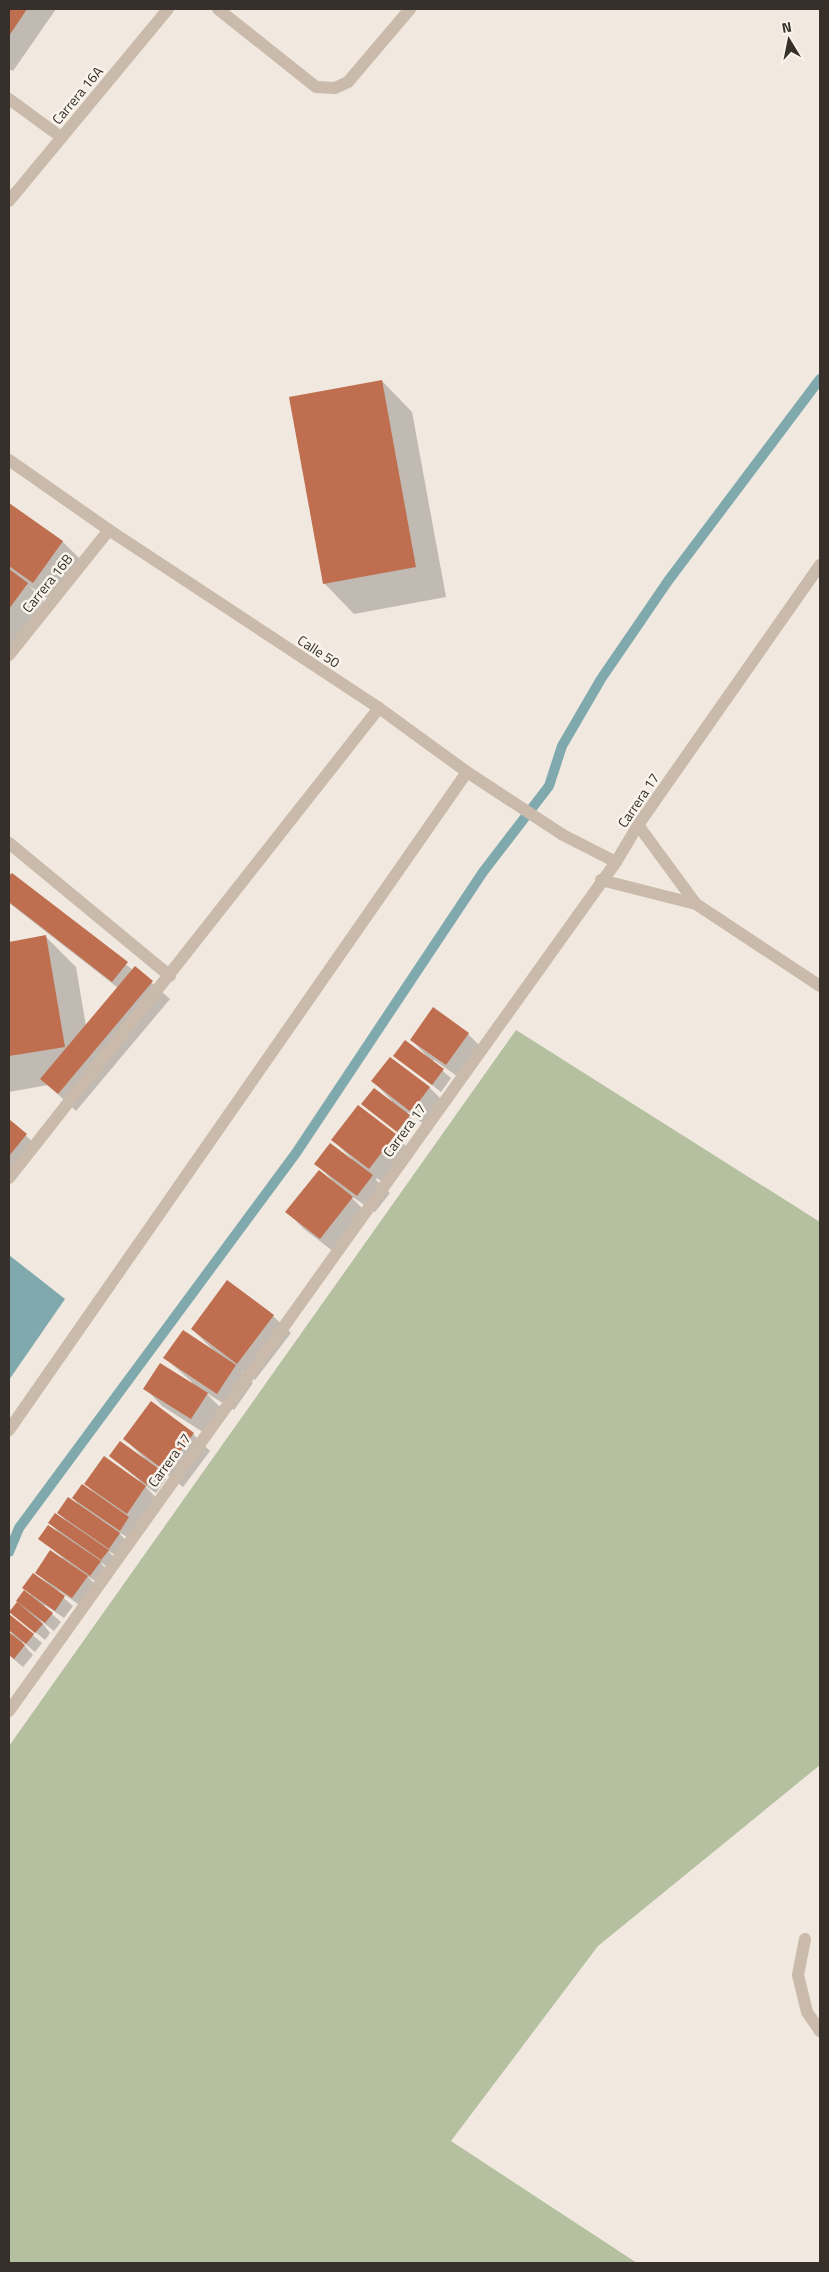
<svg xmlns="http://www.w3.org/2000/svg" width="829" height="2272" font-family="'Titillium Web',sans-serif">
  <rect width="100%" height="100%" fill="#f1e9df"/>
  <path fill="#b4c09f" d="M516 1030 820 1222V1765L598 1946 451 2141 637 2263H9V1746Z"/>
  <path fill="#7fa9ad" d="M9 1255 65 1299 9 1380Z"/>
  <g fill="#0003">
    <path d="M9 9H56L13 71 9 69Z"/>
    <path d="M382 381 412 412 446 597 354 614 324 583Z"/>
    <path d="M9 505 63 542 80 559 50 600 29 586 44 601 9 649Z"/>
    <path d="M9 873 133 970 135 968 170 999 76 1111 48 1085 9 1092V943L46 937 76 967 86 1026 118 988 9 903Z"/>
    <path d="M468 1034 485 1051 464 1081 434 1060 432 1062 451 1078 441 1092 395 1056 431 1061 412 1040Z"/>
    <path d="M390 1058 430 1088 447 1105 429 1128 408 1112 407 1114 418 1124 406 1139 363 1104 392 1101 373 1081Z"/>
    <path d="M358 1107 395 1135 412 1152 387 1186 377 1178 376 1180 390 1193 375 1212 348 1194 369 1215 338 1255 304 1229 287 1212 332 1180 316 1163 352 1159 333 1140Z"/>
    <path d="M9 1120 35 1144 9 1175Z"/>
    <path d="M227 1282 273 1316 291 1333 255 1380 241 1371 253 1383 234 1410 205 1392 224 1411 209 1436 162 1406 145 1388 190 1384 192 1382 165 1358 213 1350 192 1329Z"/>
    <path d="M152 1403 193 1434 210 1451 183 1487 157 1467 156 1469 166 1479 156 1493 143 1484 163 1505 129 1538 118 1532 128 1542 118 1556 108 1551 116 1559 110 1568 100 1562 108 1571 99 1583 87 1576 96 1585 81 1606 59 1591 57 1592 73 1606 64 1618 45 1605 44 1607 61 1622 54 1631 40 1620 50 1633 45 1640 11 1612 25 1592 30 1596 31 1595 24 1588 47 1583 37 1573 63 1558 40 1539 58 1532 50 1523 67 1522 59 1513 82 1509 73 1498 94 1493 86 1484 138 1482 139 1480 110 1456 145 1459 124 1438Z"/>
    <path d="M9 1615 42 1643 35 1652 23 1642 22 1643 33 1655 23 1667 9 1655V1634L12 1636 13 1635 9 1630Z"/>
  </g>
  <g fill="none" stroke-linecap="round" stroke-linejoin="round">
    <path stroke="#7fa9ad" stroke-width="10" d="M9 1552 19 1528 296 1153 483 872 549 786 562 746 601 679 668 581 820 379"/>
  </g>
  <g fill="#bf6e4f">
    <path d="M9 9H27L9 36Z"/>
    <path d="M382 380 416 567 323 584 289 397Z"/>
    <path d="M9 503 63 541 33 583 9 566Z"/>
    <path d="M9 569 28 583 9 609Z"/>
    <path d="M12 873 128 962 112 982 9 902V876Z"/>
    <path d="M46 935 65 1047 9 1056V942Z"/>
    <path d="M135 966 153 981 58 1094 40 1079Z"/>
    <path d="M433 1007 469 1033 446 1065 410 1040Z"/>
    <path d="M405 1040 444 1069 432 1085 393 1056Z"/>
    <path d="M390 1057 430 1087 411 1112 371 1081Z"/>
    <path d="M374 1088 410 1115 397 1132 361 1104Z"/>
    <path d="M358 1105 396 1134 369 1169 331 1140Z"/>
    <path d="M9 1119 27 1134 9 1156Z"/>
    <path d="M330 1143 373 1175 357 1196 314 1164Z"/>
    <path d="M319 1170 353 1197 320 1239 285 1212Z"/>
    <path d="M227 1280 274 1315 237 1364 191 1329Z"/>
    <path d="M183 1330 236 1365 217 1394 163 1358Z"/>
    <path d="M160 1363 208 1393 191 1419 143 1389Z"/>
    <path d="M151 1401 194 1433 165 1471 123 1439Z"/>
    <path d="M120 1441 159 1469 147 1485 109 1456Z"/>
    <path d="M104 1456 146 1486 127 1514 84 1484Z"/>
    <path d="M82 1484 129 1517 120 1531 72 1498Z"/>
    <path d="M68 1497 120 1533 109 1549 57 1513Z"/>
    <path d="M55 1513 109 1550 101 1560 48 1523Z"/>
    <path d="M48 1525 101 1561 90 1576 38 1539Z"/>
    <path d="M50 1550 88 1576 72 1598 35 1573Z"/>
    <path d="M33 1573 65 1596 55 1611 22 1588Z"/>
    <path d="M24 1590 53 1613 45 1623 16 1601Z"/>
    <path d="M17 1602 43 1624 35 1633 9 1612Z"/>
    <path d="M9 1614 34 1634 26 1644 9 1630Z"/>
    <path d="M9 1632 25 1645 14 1659 9 1655Z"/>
  </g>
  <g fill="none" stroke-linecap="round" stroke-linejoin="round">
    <g stroke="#c9baab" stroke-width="12">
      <path d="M218 9 316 87 335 88 348 82 410 9"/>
      <path d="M9 99 61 137"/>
      <path d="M9 201 168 9"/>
      <path d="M9 460 109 530 379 708 467 772 563 835 616 862"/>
      <path d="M9 655 109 530"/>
      <path d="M638 825 696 904"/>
      <path d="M9 843 170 976"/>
      <path d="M601 880 696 904 820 986"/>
      <path d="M9 1178 379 708"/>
      <path d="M9 1430 467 772"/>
      <path d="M9 1711 616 862 638 825 820 565"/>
      <path d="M805 1939 798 1975 807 2012 820 2031"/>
    </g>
  </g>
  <g text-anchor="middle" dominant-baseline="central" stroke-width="5" stroke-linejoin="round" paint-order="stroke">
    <g font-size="14" fill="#372f2a" stroke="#f9f3eb">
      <text transform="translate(77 95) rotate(-50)">Carrera 16A</text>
      <text transform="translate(47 583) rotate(-51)">Carrera 16B</text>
      <text transform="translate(319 651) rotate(33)">Calle 50</text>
      <text transform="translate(638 800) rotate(-56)">Carrera 17</text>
      <text transform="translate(404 1130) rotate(-54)">Carrera 17</text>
      <text transform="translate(169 1460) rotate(-54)">Carrera 17</text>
    </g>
  </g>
  <rect width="829" height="2272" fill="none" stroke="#372f2a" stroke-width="20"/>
  <g transform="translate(789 40) rotate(350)" stroke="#f9f3eb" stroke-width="4" paint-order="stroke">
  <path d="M0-4L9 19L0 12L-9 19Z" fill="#372f2a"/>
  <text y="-8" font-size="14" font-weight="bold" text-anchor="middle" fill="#372f2a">N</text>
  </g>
</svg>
